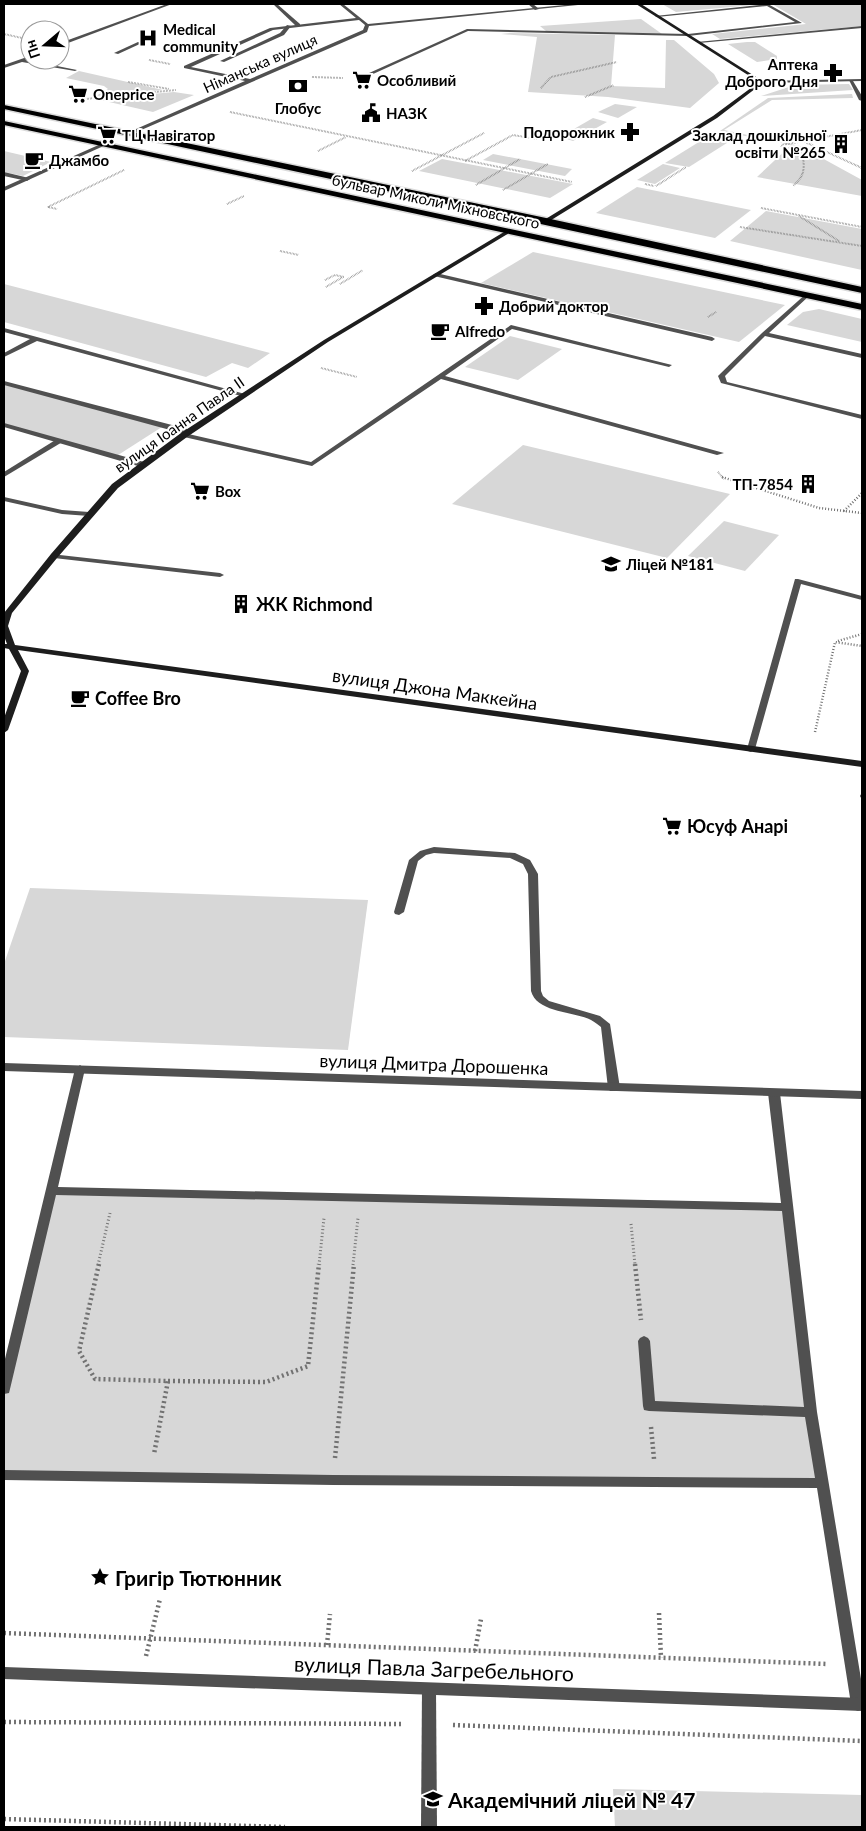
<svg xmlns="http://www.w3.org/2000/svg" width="866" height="1831" font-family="Lato,sans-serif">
  <rect width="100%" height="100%" fill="#fff"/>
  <g fill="#d7d7d7">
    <path d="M662 4H765L676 12Z"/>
    <path d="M772 4H862V26L720 39 712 34 806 24Z"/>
    <path d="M641 19 662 34 546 31 540 26Z"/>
    <path d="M510 33 615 35 611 86 665 88 666 40H674L714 74 719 83 690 108 608 97 528 92 537 37 501 34Z"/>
    <path d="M747 42H755L777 56V59L757 62 728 44Z"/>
    <path d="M79 71 163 90 96 96 108 89 104 86 66 78Z"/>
    <path d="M849 84 853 90 761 96 795 85Z"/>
    <path d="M174 92 194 95 153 112 96 99Z"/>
    <path d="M852 94 853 98 772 100 724 130 800 146 862 180V196L757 177 791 145 720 131 768 98Z"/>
    <path d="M615 104 637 107 618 118 598 112Z"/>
    <path d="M593 118 607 122 573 141 560 137Z"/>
    <path d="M707 137 730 141 689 167 665 163Z"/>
    <path d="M4 151 51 162 23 176 4 172Z"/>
    <path d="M493 154 572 169 565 176 483 160Z"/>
    <path d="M442 159 573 184 550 198 419 171Z"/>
    <path d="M663 164 680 168 655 184 637 180Z"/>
    <path d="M637 187 751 210 715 238 596 213Z"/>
    <path d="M766 211 862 229V270L730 241Z"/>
    <path d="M533 252 785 305 739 342 481 283Z"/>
    <path d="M4 284 270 353 248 368 232 363 206 377 4 322Z"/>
    <path d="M819 309 862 319V342L787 325 803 312Z"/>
    <path d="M510 336 562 349 518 380 465 367Z"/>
    <path d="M4 383 165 425 115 457 4 425Z"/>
    <path d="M523 445 730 494 667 558 452 504Z"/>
    <path d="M724 521 779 535 745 571 688 556Z"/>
    <path d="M30 888 368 900 348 1050 4 1037V964Z"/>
    <path d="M51 1191 786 1207 821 1483 4 1475V1389Z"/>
    <path d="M613 1789 862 1795V1827H615Z"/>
  </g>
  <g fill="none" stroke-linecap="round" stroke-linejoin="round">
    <g stroke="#dbdbdb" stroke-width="3">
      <g id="highway">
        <path d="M4 105 546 218 862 287V293L4 109Z"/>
        <path d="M4 121 862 304V310L4 125Z"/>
      </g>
    </g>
    <g stroke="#727272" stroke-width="2" stroke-dasharray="0.5 1" stroke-linecap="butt">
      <path d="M4 34 22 38"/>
      <path d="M149 60 170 64"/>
      <path d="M312 77 343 78"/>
      <path d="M128 82 169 89"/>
      <path d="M404 82H415"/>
      <path d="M541 88 551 77 617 62"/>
      <path d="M585 97 614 85"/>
      <path d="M75 100 176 90"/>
      <path d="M230 112 572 182"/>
      <path d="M805 142 862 168"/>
      <path d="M782 145 862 130"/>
      <path d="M781 146 803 158C805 171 803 177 793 186"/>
      <path d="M318 151 346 137"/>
      <path d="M465 161 513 135 537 139"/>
      <path d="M412 171 484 133"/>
      <path d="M645 184 654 186"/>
      <path d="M476 185 520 159"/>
      <path d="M656 186 686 167"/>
      <path d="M503 190 548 164"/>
      <path d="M227 204 244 196"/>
      <path d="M48 207 124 170"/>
      <path d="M48 207 57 209"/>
      <path d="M761 208 862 227"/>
      <path d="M799 216 839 241"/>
      <path d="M740 227 862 246"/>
      <path d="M280 251 299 255"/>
      <path d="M325 280 335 275 344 277"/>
      <path d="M340 284 363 270"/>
      <path d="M326 287 343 277"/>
      <path d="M708 317 716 312"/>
      <path d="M321 368 357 377"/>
      <path d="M718 472 724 479"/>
    </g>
    <g stroke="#727272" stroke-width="2.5" stroke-dasharray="1 2" stroke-linecap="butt">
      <path d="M722 477 819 508 862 513"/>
      <path d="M844 511 862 493"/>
      <path d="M838 641 862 634"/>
      <path d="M815 732 835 642 862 646"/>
      <path d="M860 796H862"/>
    </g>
    <g stroke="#727272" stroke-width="3" stroke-dasharray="1 2.5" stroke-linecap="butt">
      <path d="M631 1224 635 1265"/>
      <path d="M98 1265 110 1213"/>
      <path d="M319 1265 324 1218"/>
      <path d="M353 1265 358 1218"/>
    </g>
    <g stroke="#727272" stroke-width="4.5" stroke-dasharray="2 3" stroke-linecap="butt">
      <path d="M99 1264 79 1351 95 1379 168 1381 154 1454"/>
      <path d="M635 1264 641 1320"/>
      <path d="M168 1381 266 1382 308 1366 319 1264"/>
      <path d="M651 1427 654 1459"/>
      <path d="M335 1458 354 1264"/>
      <path d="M659 1613 661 1658"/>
      <path d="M4 1633 828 1664"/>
      <path d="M327 1645 330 1614"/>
      <path d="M475 1651 481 1619"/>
      <path d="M146 1656 160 1599"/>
      <path d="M4 1722 404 1724"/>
      <path d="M453 1725 862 1741"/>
      <path d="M4 1819 285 1827"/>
    </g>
    <g fill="#505050" fill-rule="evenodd">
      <path d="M167 4H172L60 46V43Z"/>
      <path d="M273 4H277L300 24V26H296Z"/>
      <path d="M528 4H533L539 9 535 10Z"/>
      <path d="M768 4 802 23 688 36 468 31 362 79 358 78 467 29 688 34 795 22 767 6 657 17 655 16Z"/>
      <path d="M287 25 291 26 284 35 224 62 220 61 280 33Z"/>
      <path d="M862 26V28L699 43 697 42Z"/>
      <path d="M138 42 142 43 118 54 114 53Z"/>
      <path d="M27 57 29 58 27 60 77 70 75 71 22 62 4 68V65Z"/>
      <path d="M849 80 853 81 862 96V101L859 100Z"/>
      <path d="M4 172 29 178 30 179 27 181 4 176Z"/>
      <path d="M436 273 712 337 715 339 712 341 434 276 433 275Z"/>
      <path d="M807 293 810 295 809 296 769 333 862 354V358L765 336 725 376 727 382 862 415V419L721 383 718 376 719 375 762 333Z"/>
      <path d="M511 325 672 365 669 367 512 329 445 376 724 453 717 455 441 379 312 466 184 437 180 435 184 433 311 462Z"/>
      <path d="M4 328 245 394 246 395 241 396 37 341 4 357V353L30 339 4 332Z"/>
      <path d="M57 439 64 441 4 477V472Z"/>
      <path d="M4 497 62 510 89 512 93 514 89 516 62 514 4 501Z"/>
      <path d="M51 554 220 573 224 575 220 577 54 558H51Z"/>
      <path d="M795 579H798L862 596V600L801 584 755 749 751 752 748 751 747 749Z"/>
      <path d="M434 847 515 853 530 860 538 874 541 991 543 996 549 1001 600 1016 610 1024 620 1088 618 1091H610L608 1088 601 1027C598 1025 595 1022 591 1020 573 1011 537 1013 531 991L528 874 523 864 510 858 434 853 426 855 418 861 404 912 399 915 395 914 394 912 409 860 420 851Z"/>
      <path d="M80 1065 85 1069 58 1187 781 1203 768 1093 770 1090H778L780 1093 817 1412 862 1685V1709L858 1711 853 1709 851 1704 817 1488 333 1485 4 1480V1470L333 1475 815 1478 805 1417 649 1411 644 1410 643 1406 638 1341 640 1338 644 1336 648 1338 650 1341 655 1401 804 1407 782 1211 56 1195 10 1389 9 1393 4 1394V1363L75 1069Z"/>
      <path d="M429 1683 434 1684 436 1689 437 1827H421L422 1689 424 1684Z"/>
    </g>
    <g fill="#505050" fill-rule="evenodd">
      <path d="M339 4H343L368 24 575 4H588L369 26 367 32 132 134 127 133 245 81 184 68V66L270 28 356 18ZM359 20 365 25 363 30 250 79 191 67 273 30Z"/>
      <path d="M862 79V81L762 83 760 82 762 81Z"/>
      <path d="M103 143 108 144 4 191V187Z"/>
      <path d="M4 381 191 430 192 432 185 434 4 385Z"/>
      <path d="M4 423 144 462 145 464 138 466 4 427Z"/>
      <path d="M4 1063 862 1091V1099L4 1071Z"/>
      <path d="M4 1667 862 1698V1711L4 1679Z"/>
    </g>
    <g fill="#1d1d1d" fill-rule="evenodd">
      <path d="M636 4H641L764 82 717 118 548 222H544V220L713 116 759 82Z"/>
      <path d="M509 229 511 230V232L328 342 187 437 118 488 57 558 12 613 8 626 15 645 862 761V767L18 650 29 671 8 730 4 733V718L21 671 9 649 4 648V644H7L4 636V613L51 554 112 484 181 433 324 340Z"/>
    </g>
    <use href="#highway" fill="#000" fill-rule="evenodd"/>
  </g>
  <defs>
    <g id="hospital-bare" transform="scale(1.5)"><path d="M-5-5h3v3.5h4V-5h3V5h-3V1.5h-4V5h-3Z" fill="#000" stroke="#fff" stroke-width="2.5" paint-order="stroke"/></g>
    <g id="pharmacy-bare" transform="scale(1.5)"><path d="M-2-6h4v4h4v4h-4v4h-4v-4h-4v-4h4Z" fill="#000" stroke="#fff" stroke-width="2.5" paint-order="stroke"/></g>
    <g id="supermarket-bare" transform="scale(1.5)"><path d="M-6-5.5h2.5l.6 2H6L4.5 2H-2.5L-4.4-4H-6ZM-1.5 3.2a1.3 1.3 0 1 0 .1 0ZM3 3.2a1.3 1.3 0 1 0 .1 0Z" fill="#000" stroke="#fff" stroke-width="2.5" paint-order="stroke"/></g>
    <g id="bank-bare" transform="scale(1.5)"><path d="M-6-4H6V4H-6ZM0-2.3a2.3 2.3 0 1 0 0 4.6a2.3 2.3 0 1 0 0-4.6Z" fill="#000" stroke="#fff" stroke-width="2.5" paint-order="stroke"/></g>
    <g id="civic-bare" transform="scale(1.5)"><path d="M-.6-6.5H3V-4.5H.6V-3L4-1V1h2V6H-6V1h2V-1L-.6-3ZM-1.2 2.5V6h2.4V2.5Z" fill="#000" stroke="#fff" stroke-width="2.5" paint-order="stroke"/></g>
    <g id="building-bare" transform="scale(1.5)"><path d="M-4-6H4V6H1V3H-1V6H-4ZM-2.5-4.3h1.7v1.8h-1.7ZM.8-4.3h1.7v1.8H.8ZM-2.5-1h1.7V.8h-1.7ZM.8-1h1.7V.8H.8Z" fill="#000" stroke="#fff" stroke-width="2.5" paint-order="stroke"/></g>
    <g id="cafe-bare" transform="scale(1.5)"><path d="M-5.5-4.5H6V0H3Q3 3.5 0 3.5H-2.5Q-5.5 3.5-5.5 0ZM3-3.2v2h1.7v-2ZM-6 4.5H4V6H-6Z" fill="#000" stroke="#fff" stroke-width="2.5" paint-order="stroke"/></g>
    <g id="school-bare" transform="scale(1.5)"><path d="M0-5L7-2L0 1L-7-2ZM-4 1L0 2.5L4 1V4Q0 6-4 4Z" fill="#000" stroke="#fff" stroke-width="2.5" paint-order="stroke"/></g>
    <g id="sight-bare" transform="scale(1.5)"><path d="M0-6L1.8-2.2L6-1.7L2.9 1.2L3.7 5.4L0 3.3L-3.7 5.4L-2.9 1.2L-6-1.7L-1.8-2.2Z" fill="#000" stroke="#fff" stroke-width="2.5" paint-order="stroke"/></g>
  </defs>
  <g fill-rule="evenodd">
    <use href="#hospital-bare" x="148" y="38"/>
    <use href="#pharmacy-bare" x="833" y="73"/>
    <use href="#supermarket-bare" x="362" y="80"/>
    <use href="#bank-bare" x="298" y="86"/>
    <use href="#supermarket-bare" x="78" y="94"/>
    <use href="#civic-bare" x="371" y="113"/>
    <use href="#pharmacy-bare" x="630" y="132"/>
    <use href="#supermarket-bare" x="107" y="135"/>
    <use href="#building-bare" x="841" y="144"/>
    <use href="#cafe-bare" x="34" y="160"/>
    <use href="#pharmacy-bare" x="484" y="306"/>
    <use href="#cafe-bare" x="440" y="331"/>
    <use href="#building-bare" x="808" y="484"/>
    <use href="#supermarket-bare" x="200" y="491"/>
    <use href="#school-bare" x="611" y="564"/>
    <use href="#building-bare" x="241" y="604"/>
    <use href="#cafe-bare" x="80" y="698"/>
    <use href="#supermarket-bare" x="672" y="826"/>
    <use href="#sight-bare" x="100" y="1577"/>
    <use href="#school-bare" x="433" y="1799"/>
  </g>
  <g text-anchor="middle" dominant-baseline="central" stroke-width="4" stroke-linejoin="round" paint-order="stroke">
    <g font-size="15" font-weight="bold" fill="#000" stroke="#fff" text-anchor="start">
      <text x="163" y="29">Medical<tspan x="163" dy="17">community</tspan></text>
      <text x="818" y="64" text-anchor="end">Аптека<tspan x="818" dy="17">Доброго Дня</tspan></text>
      <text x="377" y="80">Особливий</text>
      <text x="93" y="94">Oneprice</text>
      <text x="298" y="108" text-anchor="middle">Глобус</text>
      <text x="386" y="113">НАЗК</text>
      <text x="615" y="132" text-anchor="end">Подорожник</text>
      <text x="122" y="135">ТЦ Навігатор</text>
      <text x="826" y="135" text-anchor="end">Заклад дошкільної<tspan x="826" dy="17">освіти №265</tspan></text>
      <text x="49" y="160">Джамбо</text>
      <text x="499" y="306">Добрий доктор</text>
      <text x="455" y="331">Alfredo</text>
      <text x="793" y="484" text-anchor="end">ТП-7854</text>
      <text x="215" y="491">Box</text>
      <text x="626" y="564">Ліцей №181</text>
    </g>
    <g font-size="15" fill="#000" stroke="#fff">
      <text transform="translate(260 63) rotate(-24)">Німанська вулиця</text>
      <text transform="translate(436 201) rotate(12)">бульвар Миколи Міхновського</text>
      <text transform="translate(179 424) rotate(-35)">вулиця Іоанна Павла II</text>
    </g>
    <g font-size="18" font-weight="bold" fill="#000" stroke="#fff" text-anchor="start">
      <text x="256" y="604">ЖК Richmond</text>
      <text x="95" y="698">Coffee Bro</text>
      <text x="687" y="826">Юсуф Анарі</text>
    </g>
    <g font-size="18" fill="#000" stroke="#fff">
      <text transform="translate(435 689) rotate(8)">вулиця Джона Маккейна</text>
      <text transform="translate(434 1064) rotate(2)">вулиця Дмитра Дорошенка</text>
    </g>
    <g font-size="21" font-weight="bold" fill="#000" stroke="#fff" text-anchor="start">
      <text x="115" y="1577">Григір Тютюнник</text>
      <text x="448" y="1799">Академічний ліцей № 47</text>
    </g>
    <g font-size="21" fill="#000" stroke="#fff">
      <text transform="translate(434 1668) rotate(2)">вулиця Павла Загребельного</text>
    </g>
  </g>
  <rect width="866" height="1831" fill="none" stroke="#000000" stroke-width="10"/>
  <g transform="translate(45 45) rotate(251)"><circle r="24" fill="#ffffff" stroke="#999999"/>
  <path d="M0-4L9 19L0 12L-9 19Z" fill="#000000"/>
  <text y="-8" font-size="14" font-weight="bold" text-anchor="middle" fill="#000000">Пн</text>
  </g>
</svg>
